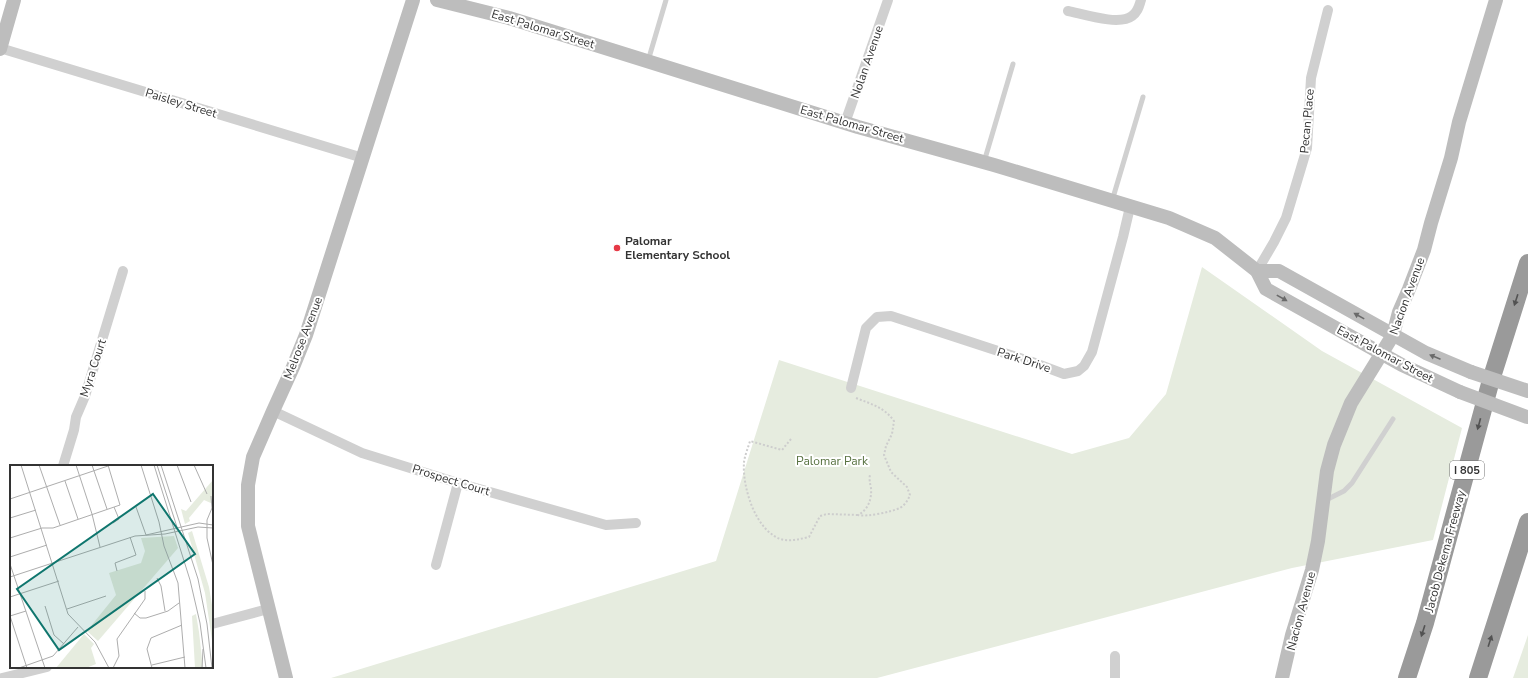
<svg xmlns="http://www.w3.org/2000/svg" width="1528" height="678" font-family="'Nunito Sans',sans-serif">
  <rect width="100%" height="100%" fill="#fff"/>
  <g fill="#e6ecdf">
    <path d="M1202 267 1322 351 1462 428 1433 540 1292 568 877 678H331L716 561 779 360 1072 454 1129 438 1166 394Z"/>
    <path d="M1528 635V678H1513Z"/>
  </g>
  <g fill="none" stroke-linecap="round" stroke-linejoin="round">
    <g stroke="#cdcdcd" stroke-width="2" stroke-dasharray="2 2" stroke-linecap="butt">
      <path d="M856 398C871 404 884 407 894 421L892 434 886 446 884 455 891 472 907 487 910 495C908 500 905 505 900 508 891 512 867 517 858 515 868 510 872 499 871 488 870 483 869 479 870 475"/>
      <path d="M791 439 782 450 750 441C748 448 745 455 744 462 742 487 756 534 784 540 792 541 800 539 809 537L820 516 827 514 858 515"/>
    </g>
    <g stroke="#d0d0d0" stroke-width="5">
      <path d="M648 61 666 0"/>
      <path d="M984 162 1013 64"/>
      <path d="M1112 201 1143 97"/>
      <path d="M1326 500 1344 491 1352 483 1393 419"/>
    </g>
    <g stroke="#d0d0d0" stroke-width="10">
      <path d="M1068 11C1083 14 1119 26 1132 16 1138 12 1139 6 1141 0"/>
      <path d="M0 48 363 158"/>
      <path d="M845 123 888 0"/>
      <path d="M1257 271 1274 242 1286 218 1307 148 1311 78 1328 10"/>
      <path d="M851 388 866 328 877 317 891 316 1032 362 1064 374 1078 371 1084 366 1092 352 1123 237 1130 207"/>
      <path d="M273 411 362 453 458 483 606 525 636 523"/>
      <path d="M63 466 74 430 76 417 85 396 123 271"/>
      <path d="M436 565 458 483"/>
      <path d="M212 624 268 609"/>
      <path d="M1115 656V678"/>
      <path d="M2 678 47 667"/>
    </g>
    <g stroke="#bdbdbd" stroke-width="14">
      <path d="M437 0 509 18 858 127 994 165 1169 218 1215 238 1257 271 1266 289 1402 365 1460 392"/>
      <path d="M0 49 14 0"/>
      <path d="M1257 271H1279L1426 353 1471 372"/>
      <path d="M286 678 248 526V485L253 457 273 411 293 367 306 335 413 0"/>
      <path d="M1282 678 1292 635 1312 570 1318 541 1327 471 1334 445 1351 403 1393 335 1399 312 1409 289 1424 250 1431 223 1451 158 1459 122 1496 0"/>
    </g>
    <g stroke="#9a9a9a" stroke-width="18">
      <path d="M1407 678 1425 623 1491 380 1528 263"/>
      <path d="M1478 678 1528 522"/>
    </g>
    <g stroke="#bdbdbd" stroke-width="14">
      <path d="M1471 372 1528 391"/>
      <path d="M1460 392 1527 417"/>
    </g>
  </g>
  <defs><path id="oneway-solid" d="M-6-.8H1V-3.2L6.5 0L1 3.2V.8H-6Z"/></defs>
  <g fill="#6a6a6a">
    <use href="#oneway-solid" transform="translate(1282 298) rotate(29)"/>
    <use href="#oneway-solid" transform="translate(1359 316) rotate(-151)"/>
    <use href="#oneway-solid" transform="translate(1435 357) rotate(-157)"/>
  </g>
  <g fill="#525252">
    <use href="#oneway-solid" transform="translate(1516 300) rotate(108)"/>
    <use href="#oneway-solid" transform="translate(1479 424) rotate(105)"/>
    <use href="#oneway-solid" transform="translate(1423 631) rotate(108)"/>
    <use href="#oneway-solid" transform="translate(1490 641) rotate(-72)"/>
  </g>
  <circle fill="#e63946" stroke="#fff" stroke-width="1.5" cx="617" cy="248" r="4"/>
  <g text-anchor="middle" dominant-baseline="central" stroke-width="4" stroke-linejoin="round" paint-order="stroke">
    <rect fill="#fff" stroke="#707070" stroke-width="1" x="1450" y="461" width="34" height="18" rx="3"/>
    <g font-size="11" font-weight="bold" fill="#333">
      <text x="1467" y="470">I 805</text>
    </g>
    <g font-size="12" fill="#333" stroke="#fff">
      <text transform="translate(543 29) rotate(17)">East Palomar Street</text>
      <text transform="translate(867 62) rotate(-71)">Nolan Avenue</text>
      <text transform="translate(181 103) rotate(17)">Paisley Street</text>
      <text transform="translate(1307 121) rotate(-85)">Pecan Place</text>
      <text transform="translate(852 124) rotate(16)">East Palomar Street</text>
      <text transform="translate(1407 296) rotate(-70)">Nacion Avenue</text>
      <text transform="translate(303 338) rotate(-69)">Melrose Avenue</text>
      <text transform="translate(1385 354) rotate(28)">East Palomar Street</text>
      <text transform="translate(1024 360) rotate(18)">Park Drive</text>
      <text transform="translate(93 368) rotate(-72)">Myra Court</text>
      <text transform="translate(451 480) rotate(17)">Prospect Court</text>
      <text transform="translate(1445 551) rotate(-75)">Jacob Dekema Freeway</text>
      <text transform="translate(1301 611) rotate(-75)">Nacion Avenue</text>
    </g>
    <g font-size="12" font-weight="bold" fill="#333" stroke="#fff" text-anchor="start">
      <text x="625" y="241">Palomar<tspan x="625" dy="14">Elementary School</tspan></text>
    </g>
    <g font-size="12" fill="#56703f" stroke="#fff">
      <text x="832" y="461">Palomar Park</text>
    </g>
  </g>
  <g transform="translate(10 465)">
    <rect width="203" height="203" fill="#fff"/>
    <path d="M203 15V39L194 35 179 53 180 56 175 59 171 44 176 46ZM182 66 199 122 203 146V182L195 128 178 68ZM164 71 168 83 88 176 77 166 106 130 99 108 131 98 135 86 131 73ZM186 149 189 167 193 203H185L182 151ZM74 169 84 179 81 183 86 199 76 203H46Z" fill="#e6ecdf"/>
    <path fill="none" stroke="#adadad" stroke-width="1" d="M11 0 58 149 85 177 99 203M29 0 50 60M66 0 82 49 90 82M82 0 97 44M131 0 149 57 154 81 168 118 175 203M144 0 180 115 190 158 196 203M147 0 167 62M151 0 188 114 197 159 202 203M167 0 181 37M184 0 197 29M55 16 68 54M201 31 202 43 197 55V73L203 100M0 34 101 0M126 42 136 70M0 53 26 45M103 58 109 54 104 42M136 70 189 58 203 60M0 73 32 63H43L110 40 98 0M0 92 37 80M0 99 35 203M107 106 105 98 126 90 120 72M0 112 125 71 155 69 188 62 203 63M147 113 151 121 155 146M0 132 49 116M35 141 44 170 54 179M57 144 96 131M124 148 130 153H136L158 146 169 138M0 151 17 203M0 151 16 146M142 200 175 192M9 203 43 191 68 162M103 203 109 191 107 174 135 134V126M142 203 137 184 141 173 172 160M192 203 193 184"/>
    <path fill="#0f766e" fill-opacity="0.15" stroke="#0f766e" stroke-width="2" d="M143 29 185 89 49 185 7 124Z"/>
    <rect width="203" height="203" fill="none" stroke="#333" stroke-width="2"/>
  </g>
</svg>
